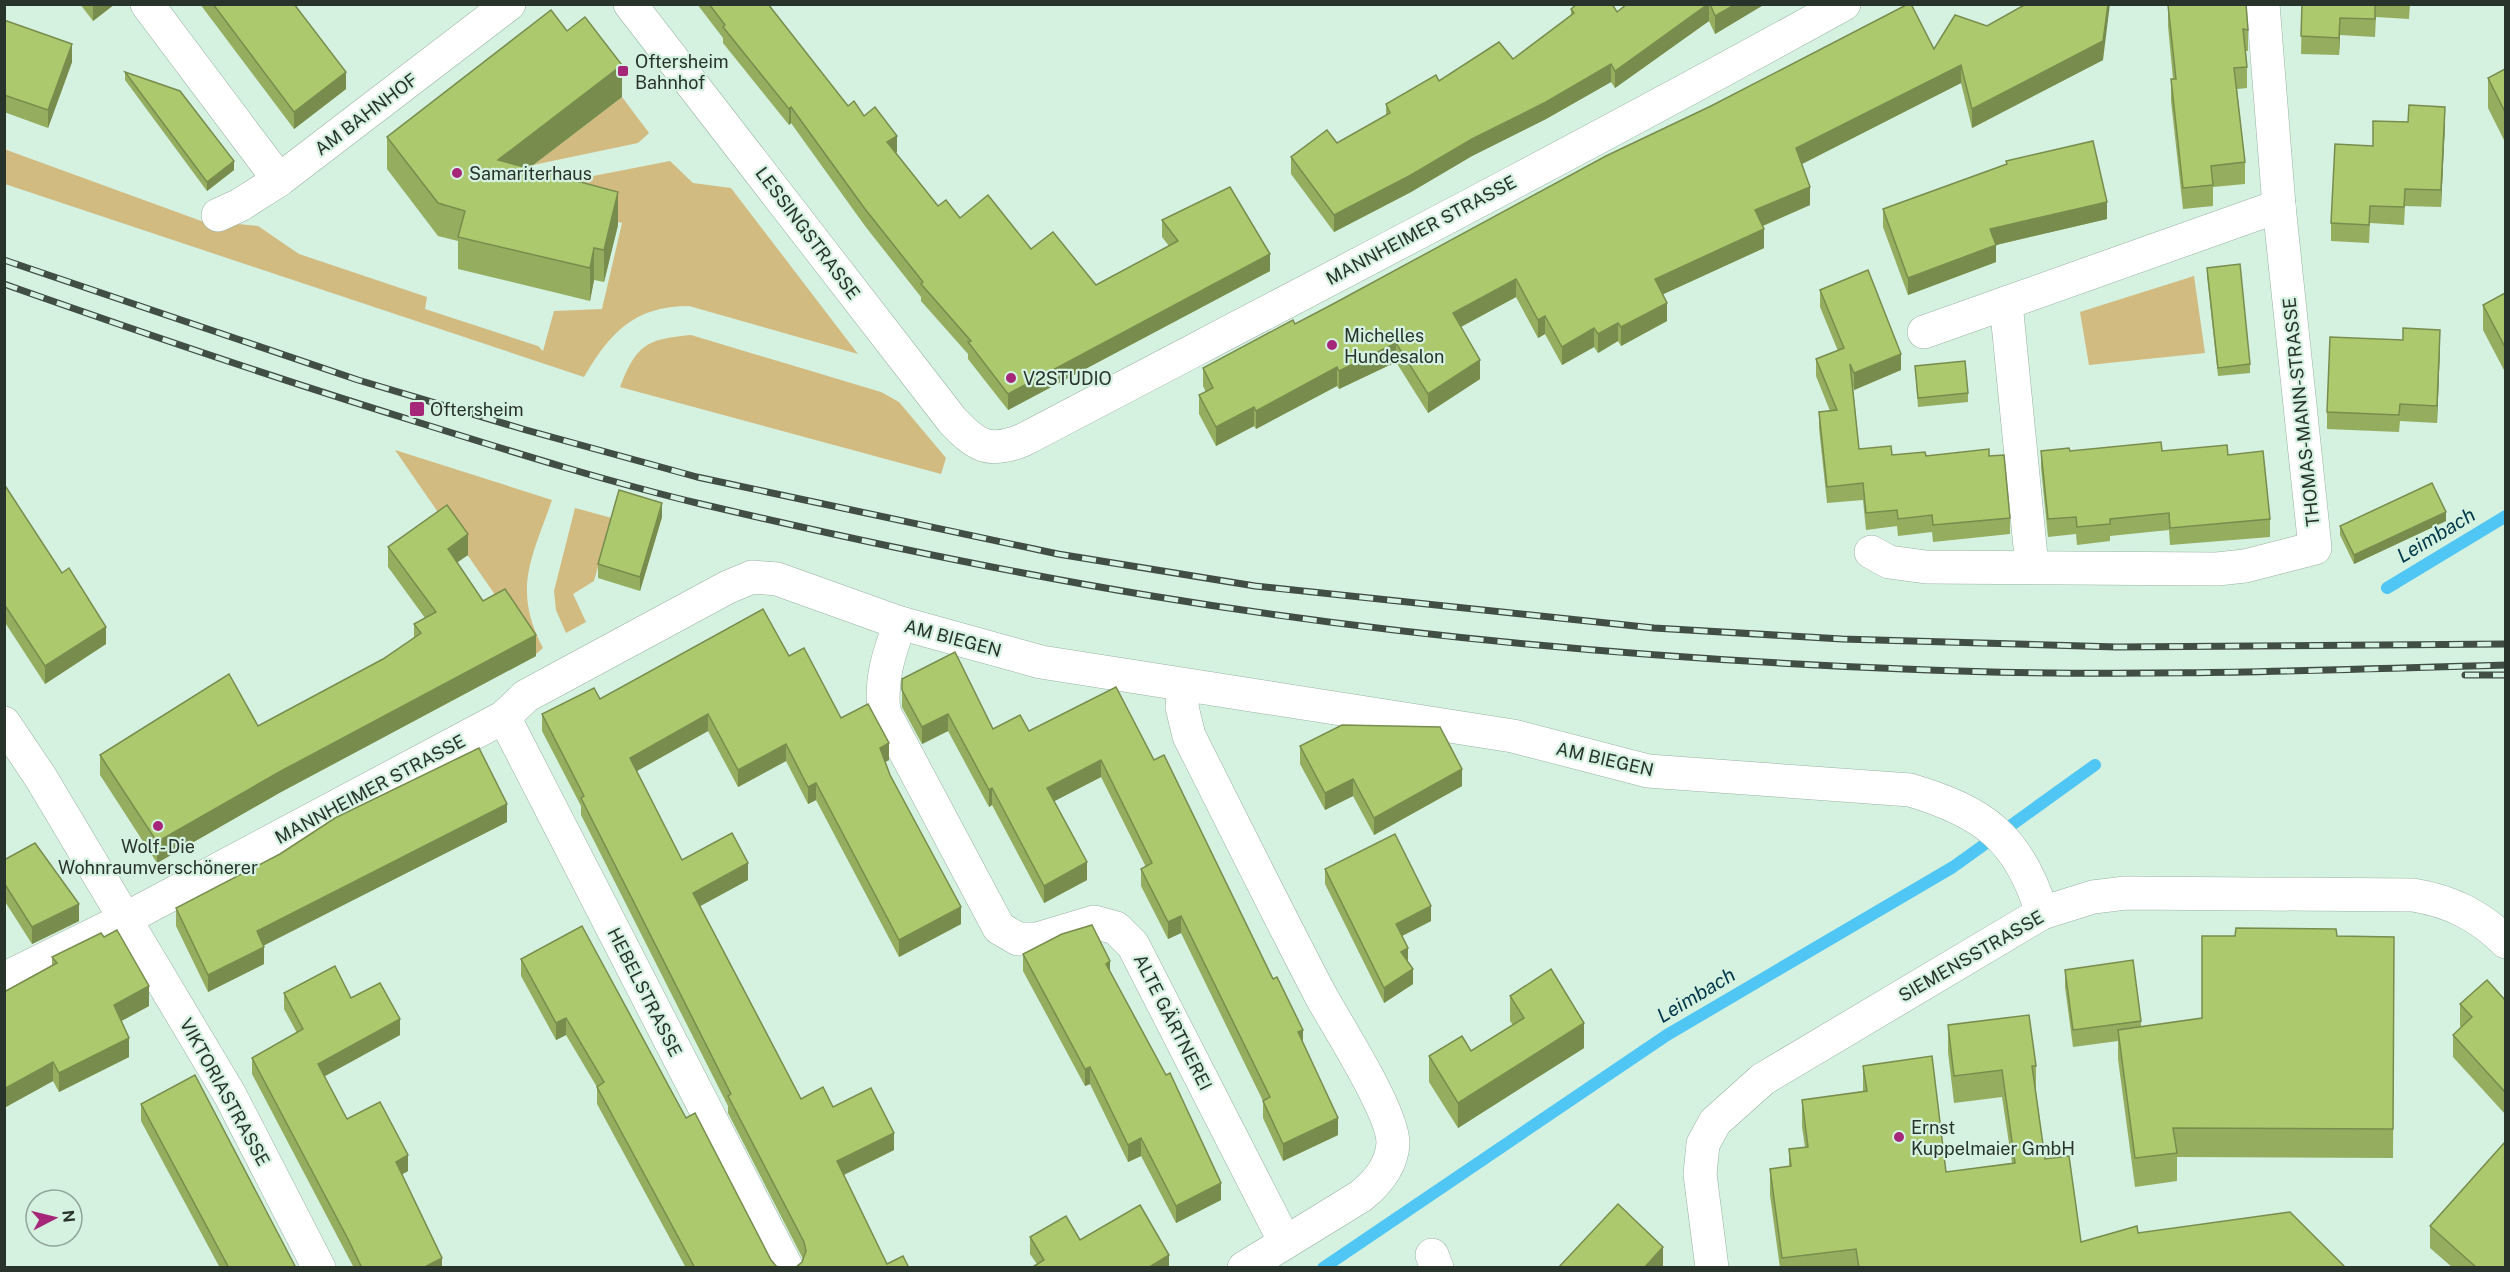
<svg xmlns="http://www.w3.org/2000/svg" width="2510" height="1272" font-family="'Public Sans',sans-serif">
  <rect width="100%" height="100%" fill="#d5f1e0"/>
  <g fill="#d2bb81">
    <path d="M622 97 649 133 638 143 533 165Z"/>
    <path d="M4 149 215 226 227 223 258 226 299 254 427 297 425 309 538 346 543 351 554 311 602 309 622 223 515 196 516 191 670 161 693 183 731 188 858 354 689 306C634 306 610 333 584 377L5 184Z"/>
    <path d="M2194 276 2205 353 2089 365 2080 312Z"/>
    <path d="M691 335 881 392 899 402 946 458 941 474 620 387C636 345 646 339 691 335Z"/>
    <path d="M395 450 552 500C532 558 512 589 543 648L536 654Z"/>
    <path d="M575 508 612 518 594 581 573 594 586 622 566 633 556 610 554 591Z"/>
  </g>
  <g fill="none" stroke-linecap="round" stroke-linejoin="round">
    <g stroke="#4fc6f3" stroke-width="12">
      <path d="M2387 588 2506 516"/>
      <path d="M1323 1268 1667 1035 1953 867 2095 765"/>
    </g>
    <g stroke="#99b3a3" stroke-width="34">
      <g id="minor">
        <path d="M147 4 279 180"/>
        <path d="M630 4 952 420C976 446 989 454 1023 440 1297 296 1572 154 1844 4"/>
        <path d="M218 215 240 205 279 180 509 4"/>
        <path d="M2006 303 2032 567"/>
        <path d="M1924 332 2279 206"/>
        <path d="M1871 552 1889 562 1926 567 2217 569 2245 566 2315 548 2279 206 2263 4"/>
        <path d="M900 623C889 653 880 680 884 712L999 928 1018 939H1037L1094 922 1116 928 1133 945 1285 1242"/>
        <path d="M1184 686 1182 707 1189 736C1233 823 1276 910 1321 996 1338 1027 1393 1112 1393 1143 1392 1166 1377 1183 1361 1196L1244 1268"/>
        <path d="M504 717 787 1268"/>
        <path d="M4 723 41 778 230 1095 319 1268"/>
        <path d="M4 979 125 919 504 717 526 696 728 587 752 577 777 579 900 623 1041 662 1513 736 1648 771 1910 790C1984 812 2019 838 2042 913"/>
        <path d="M1432 1255 1437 1268"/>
        <path d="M1712 1268 1700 1174 1703 1144 1715 1122 1763 1079 2042 913 2093 897 2126 893 2413 895C2450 901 2479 915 2506 942"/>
      </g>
    </g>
    <use href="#minor" stroke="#fff" stroke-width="33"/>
    <g stroke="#414e46" stroke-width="7">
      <g id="rail">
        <path d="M4 260 358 380 526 430 697 477 1058 554 1255 586 1654 628 1842 639 2117 647 2506 644"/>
        <path d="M4 284C145 334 287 382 430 426 519 454 609 482 701 504 850 539 1001 571 1152 596 1400 637 1653 659 1904 669 2105 678 2305 671 2506 665"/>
        <path d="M2465 675H2506"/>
      </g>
    </g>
    <use href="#rail" stroke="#d5f1e0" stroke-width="4.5" stroke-dasharray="14" stroke-linecap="butt"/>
  </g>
  <g fill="#94ad5f">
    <path d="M80 4H115L93 21Z"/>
    <path d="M200 4H294L346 89 294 129Z"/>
    <path d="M697 4H768L848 106 864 116 897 152 896 153 938 206 960 218 1031 249 1096 285 1169 246 1162 237V220L1270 271 1008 410 968 359V354L921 301V297L865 226 791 123 789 125 723 43V38Z"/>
    <path d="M1627 4H1765L1715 34 1709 21 1615 88 1611 82 1546 119 1472 156 1411 192 1334 232 1291 174V157L1337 143 1386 116V104L1439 81 1513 59 1571 15V9L1617 12Z"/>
    <path d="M2302 4H2410L2409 19 2376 17 2375 37 2340 35 2339 55 2301 54Z"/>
    <path d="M2168 5 2248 30V51H2246L2247 67V88L2237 89 2245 162V184L2213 187V206L2183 209 2171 101V79H2173L2168 26Z"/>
    <path d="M4 20 72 62 48 128 4 112Z"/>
    <path d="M1987 26 2103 60 1972 128 1961 83 1802 164 1810 205 1763 226 1764 248 1663 294 1667 321 1621 346 1618 341 1598 353 1594 347 1562 365 1545 334 1538 338 1516 297 1461 327 1480 379 1428 413 1396 362 1339 389 1337 386 1256 429 1254 426 1216 446 1199 414V395L1206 392 1203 386V368L1295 324Z"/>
    <path d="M567 31 622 97 529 168 618 225 604 282 594 280 590 301 458 269V241L438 236 387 169V137Z"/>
    <path d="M2505 69V142L2488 108V78Z"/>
    <path d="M125 72 234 170 207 191 125 80Z"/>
    <path d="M2445 124 2441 207 2405 206 2404 225 2370 223 2369 243 2331 241V223L2373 146Z"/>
    <path d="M2006 161 2107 219 1996 245V262L1908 295 1883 227V209L2006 164Z"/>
    <path d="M2207 268 2250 364V373L2218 376 2207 276Z"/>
    <path d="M1820 290 1901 370 1854 390 1853 387 1859 449 1892 455 1989 456 2010 518V534L1933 542 1932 532 1898 536 1897 526 1866 530 1863 500 1827 503 1819 428V412L1830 411 1816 376V359L1838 351 1820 307Z"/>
    <path d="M2505 293V372L2483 330V305Z"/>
    <path d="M2440 347 2437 423 2400 421 2399 432 2327 429V412Z"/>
    <path d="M1915 366 1968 393V402L1918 407Z"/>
    <path d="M2041 451H2162L2228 455 2270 519V537L2170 545 2169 530 2110 536V541L2077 545 2076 534 2048 537 2041 468Z"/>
    <path d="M4 484 106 644 45 684 4 621Z"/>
    <path d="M662 517 640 591 598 578V564Z"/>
    <path d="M2446 521 2354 564 2340 535V526Z"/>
    <path d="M388 547 468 555 457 562 483 601 536 656 281 792 157 863 100 775V755L258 726 383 659 414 638V624L425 618 388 567Z"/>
    <path d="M789 656 841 718 889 760 885 762 890 775 961 924 899 957 816 800 808 804 786 761 738 787 708 731 636 771 682 860 748 880 700 906 801 1099 833 1107 894 1150 844 1175 887 1264 909 1268 802 1262 803 1259 728 1113V1106L581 815V806L542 731V714L600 699Z"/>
    <path d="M902 679 993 729 1029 731 1154 760 1303 1043 1338 1135 1283 1161 1263 1118V1101L1181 933 1168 939 1141 886V869L1146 867 1101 777 1054 801 1087 880 1044 903 992 805 989 807 948 731 922 744 902 707Z"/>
    <path d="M1300 746 1462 786 1374 835 1353 796 1325 810 1300 764Z"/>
    <path d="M507 822 264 945V964L208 992 176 926V908Z"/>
    <path d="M4 860 79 921 32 944 4 900Z"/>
    <path d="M1325 869 1431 921 1402 936 1413 984 1384 1003 1325 884Z"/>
    <path d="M2337 936 2394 937 2393 1158 2177 1157V1181L2135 1187 2118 1059V1041L2073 1047 2065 987V970L2141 1021V1027L2202 1018Z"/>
    <path d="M1023 954 1110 972 1221 1200 1176 1223 1141 1156 1128 1162 1090 1084 1085 1086 1023 971Z"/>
    <path d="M52 957 149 1006 121 1021 129 1057 59 1092 53 1081 4 1108V992L52 965Z"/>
    <path d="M521 959 686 1118 771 1260 776 1266 780 1268H686L597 1104V1087L566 1035 556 1040 521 976Z"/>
    <path d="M284 993 351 998 400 1035 324 1076 347 1119 408 1171 402 1174 442 1268H354L252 1074V1058L297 1033 284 1009Z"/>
    <path d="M1510 996 1584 1048 1458 1128 1429 1082V1056L1471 1051 1513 1025 1510 1021Z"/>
    <path d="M2505 1000V1114L2453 1057V1035L2461 1027 2460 1026V1004Z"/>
    <path d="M1948 1025 2036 1066V1092L2045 1159 2081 1242 2138 1233 2346 1268H1780L1770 1195V1169L1789 1166V1149L1805 1147 1802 1127V1100L1863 1092V1066L1946 1172 2012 1163 2002 1097 1954 1103 1948 1052Z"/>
    <path d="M141 1104 296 1268H220L141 1121Z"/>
    <path d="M2430 1226 2505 1268H2453L2430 1248Z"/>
    <path d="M1030 1237 1080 1240 1169 1268 1037 1264 1030 1254Z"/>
  </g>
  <g fill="#788d4d">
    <path d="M93 4H115L93 21Z"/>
    <path d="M1708 4H1709V21L1615 88V71Z"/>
    <path d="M1736 4H1765L1715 34V16Z"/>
    <path d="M2108 4H2110L2103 60 1972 128V109Z"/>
    <path d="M2340 18V35L2339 55V38Z"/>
    <path d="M72 44V62L48 128V110Z"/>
    <path d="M1611 64V82L1546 119 1472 156 1411 192 1334 232V215L1472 139Z"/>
    <path d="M622 65V97L498 192V160Z"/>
    <path d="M1961 65V83L1796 167V148Z"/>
    <path d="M346 72V89L294 129V112Z"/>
    <path d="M791 107V123L789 125V109Z"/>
    <path d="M2445 107V124L2441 207V190Z"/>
    <path d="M897 136V152L887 159V142Z"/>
    <path d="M234 161V170L207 191V182Z"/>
    <path d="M1810 187V205L1755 229V210Z"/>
    <path d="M618 192V225L604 282V250Z"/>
    <path d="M2107 202V219L1996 245V262L1908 295V278L1990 229Z"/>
    <path d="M1764 229V248L1655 298V279Z"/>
    <path d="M594 248V280L590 301V268Z"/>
    <path d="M1270 254V271L1008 410V394Z"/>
    <path d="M1516 279V297L1453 331V313Z"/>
    <path d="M1667 303V321L1621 346V327Z"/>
    <path d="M1545 316V334L1538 338V320Z"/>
    <path d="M1618 323V341L1598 353V334Z"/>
    <path d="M1594 328V347L1562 365V347Z"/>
    <path d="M2440 330V347L2437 423V406Z"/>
    <path d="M1396 343V362L1339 389V371Z"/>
    <path d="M1901 354V370L1854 390V373Z"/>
    <path d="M1480 360V379L1428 413V394Z"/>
    <path d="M1337 367V386L1256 429V411Z"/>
    <path d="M1254 407V426L1216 446V427Z"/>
    <path d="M662 503V517L640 591V577Z"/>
    <path d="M2446 512V521L2354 564V555Z"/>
    <path d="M468 534V555L448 569V549Z"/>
    <path d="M106 627V644L45 684V666Z"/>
    <path d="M536 635V656L281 792 157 863V842L281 771Z"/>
    <path d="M708 714V731L630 775V758Z"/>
    <path d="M948 714V731L922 744V727Z"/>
    <path d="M889 743V760L880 765V748Z"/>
    <path d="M786 744V761L738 787V770Z"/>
    <path d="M1101 760V777L1047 805V788Z"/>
    <path d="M1462 769V786L1374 835V818Z"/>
    <path d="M1353 779V796L1325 810V793Z"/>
    <path d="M816 783V800L808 804V787Z"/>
    <path d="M992 788V805L989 807V790Z"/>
    <path d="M507 804V822L257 949V931Z"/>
    <path d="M1087 862V880L1044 903V886Z"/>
    <path d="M748 863V880L693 910V893Z"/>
    <path d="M79 904V921L32 944V927Z"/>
    <path d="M1431 906V921L1396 939V924Z"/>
    <path d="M961 907V924L899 957V940Z"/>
    <path d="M1181 916V933L1168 939V922Z"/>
    <path d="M264 947V964L208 992V975Z"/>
    <path d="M1408 948V964L1401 952Z"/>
    <path d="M1110 961V979L1106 964Z"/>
    <path d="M1413 969V984L1384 1003V988Z"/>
    <path d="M149 986V1006L114 1025V1005Z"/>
    <path d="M566 1018V1035L556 1040V1023Z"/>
    <path d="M400 1019V1035L318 1080V1064Z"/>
    <path d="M1584 1023V1048L1458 1128V1103Z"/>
    <path d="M1303 1030V1047L1298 1032Z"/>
    <path d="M129 1038V1057L59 1092V1073Z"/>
    <path d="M53 1062V1081L4 1108V1089Z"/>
    <path d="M1090 1067V1084L1085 1086V1069Z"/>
    <path d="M1338 1118V1135L1283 1161V1144Z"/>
    <path d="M894 1133V1150L837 1178V1161Z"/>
    <path d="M1141 1138V1156L1128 1162V1145Z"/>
    <path d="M408 1155V1171L396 1178V1162Z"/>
    <path d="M1221 1183V1200L1176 1223V1206Z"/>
    <path d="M1663 1247V1268H1644Z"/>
    <path d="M1169 1255V1268H1148Z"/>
    <path d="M442 1258V1268H423Z"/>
  </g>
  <g fill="#acc96e" stroke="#788d4d" stroke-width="1.5">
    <path d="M213 4H294L346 72 294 112Z"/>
    <path d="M709 4H768L848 106 854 101 864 116 875 107 897 136 887 142 938 206 946 200 960 218 988 195 1031 249 1053 232 1096 285 1178 241 1162 220 1230 187 1270 254 1008 394 968 342 971 341 921 284 923 282 865 209 791 107 789 109 723 27 725 25Z"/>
    <path d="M1577 4H1612L1617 12 1627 4H1708L1615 71 1611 64 1546 102 1472 139 1411 175 1334 215 1291 157 1327 130 1337 143 1390 113 1386 104 1436 75 1439 81 1499 42 1513 59 1574 13 1571 9Z"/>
    <path d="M1710 4H1736L1715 16Z"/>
    <path d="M1908 4H1911L1934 49 1955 15 1987 26 2026 4H2108L2103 41 1972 109 1961 65 1796 148 1810 187 1755 210 1764 229 1655 279 1667 303 1621 327 1618 323 1598 334 1594 328 1562 347 1545 316 1538 320 1516 279 1453 313 1480 360 1428 394 1396 343 1339 371 1337 367 1256 411 1254 407 1216 427 1199 395 1213 388 1203 368 1293 320 1295 324 1333 304 1606 156 1711 106Z"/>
    <path d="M2246 4 2248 30 2243 29 2247 67 2234 68 2245 162 2211 166 2213 185 2183 188 2171 79H2176L2168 5Z"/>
    <path d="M2302 4H2375V19L2340 18 2339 38 2301 36Z"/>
    <path d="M551 10 567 31 585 17 622 65 498 160 618 192 604 250 594 248 590 268 458 237 465 211 438 203 387 137Z"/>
    <path d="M4 20 72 44 48 110 4 95Z"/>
    <path d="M2505 69V112L2488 78Z"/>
    <path d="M125 72 180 91 234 161 207 182Z"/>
    <path d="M2409 105 2445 107 2441 190 2405 189 2404 207 2370 206 2369 225 2331 223 2335 144 2373 146V121L2408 122Z"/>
    <path d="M2093 141 2107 202 1990 229 1996 245 1908 278 1883 209 2007 164 2006 161Z"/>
    <path d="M2240 264 2250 364 2218 368 2207 268Z"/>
    <path d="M1868 270 1901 354 1854 373 1850 364 1859 449 1891 446 1892 455 1925 452 1926 456 1989 449V456L2004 455 2010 518 1933 525 1932 515 1898 519 1897 510 1866 513 1863 483 1827 487 1819 412 1837 410 1816 359 1844 348 1820 290Z"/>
    <path d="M2505 293V347L2483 305Z"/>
    <path d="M2403 328 2440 330 2437 406 2400 404 2399 415 2327 412 2330 337 2403 340Z"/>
    <path d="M1965 361 1968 393 1918 398 1915 366Z"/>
    <path d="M2161 442 2162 451 2227 445 2228 455 2263 451 2270 519 2170 528 2169 513 2110 519V524L2077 527 2076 517 2048 519 2041 451 2069 448 2070 451Z"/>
    <path d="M2432 483 2446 512 2354 555 2340 526Z"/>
    <path d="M4 484 62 573 69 568 106 627 45 666 4 604Z"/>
    <path d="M619 490 662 503 640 577 598 564Z"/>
    <path d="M447 505 468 534 448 549 483 601 505 589 536 635 281 771 157 842 100 755 229 674 258 726 383 659 421 633 414 624 436 612 388 547Z"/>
    <path d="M763 609 789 656 804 648 841 718 868 704 889 743 880 748 890 775 961 907 899 940 816 783 808 787 786 744 738 770 708 714 630 758 682 860 732 833 748 863 693 893 801 1099 823 1087 833 1107 871 1088 894 1133 837 1161 887 1264 903 1256 909 1268H795L802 1262 806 1251 804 1242 728 1096 731 1094 581 798 584 796 542 714 594 688 600 699Z"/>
    <path d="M955 652 993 729 1020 715 1029 731 1116 687 1154 760 1164 755 1273 979 1277 977 1303 1030 1298 1032 1338 1118 1283 1144 1263 1101 1270 1097 1181 916 1168 922 1141 869 1152 863 1101 760 1047 788 1087 862 1044 886 992 788 989 790 948 714 922 727 902 690V679Z"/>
    <path d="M1342 725 1440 727 1462 769 1374 818 1353 779 1325 793 1300 746Z"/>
    <path d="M479 748 507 804 257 931 264 947 208 975 176 908 280 854 335 818Z"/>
    <path d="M1395 834 1431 906 1396 924 1408 948 1401 952 1413 969 1384 988 1325 869Z"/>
    <path d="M35 843 79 904 32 927 4 883V860Z"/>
    <path d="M1092 925 1110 961 1106 964 1166 1075 1170 1073 1221 1183 1176 1206 1141 1138 1128 1145 1090 1067 1085 1069 1023 954 1062 934Z"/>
    <path d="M582 926 686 1118 695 1113 771 1260 776 1266 780 1268H695L597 1087 604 1082 566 1018 556 1023 521 959Z"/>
    <path d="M2236 928 2336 929 2337 936 2394 937 2393 1129 2173 1128 2177 1153 2135 1158 2118 1030 2202 1018V936H2235Z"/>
    <path d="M117 930 149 986 114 1005 129 1038 59 1073 53 1062 4 1089V992L57 963 52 957 101 933 104 937Z"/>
    <path d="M2133 960 2141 1021 2073 1030 2065 970Z"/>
    <path d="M335 966 351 998 380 983 400 1019 318 1064 347 1119 380 1102 408 1155 396 1162 442 1258 423 1268H362L348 1239 252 1058 303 1029 284 993Z"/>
    <path d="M1551 969 1584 1023 1458 1103 1429 1056 1462 1036 1471 1051 1524 1018 1510 996Z"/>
    <path d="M2487 980 2505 1000V1092L2453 1035 2472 1017 2460 1004Z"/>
    <path d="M2029 1015 2036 1066H2032L2045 1159 2069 1156 2081 1242 2137 1226 2138 1233 2290 1212 2346 1268H1859L1856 1249 1782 1258 1770 1169 1791 1166 1789 1149 1808 1147 1802 1100 1867 1091 1863 1066 1932 1056 1946 1172 2015 1163 2002 1070 1954 1076 1948 1025Z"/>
    <path d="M195 1075 296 1268H229L141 1104Z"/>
    <path d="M2505 1142V1268H2477L2430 1226Z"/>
    <path d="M1618 1204 1663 1247 1644 1268H1558Z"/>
    <path d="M1140 1205 1169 1255 1148 1268H1031L1044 1260 1030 1237 1066 1216 1080 1240Z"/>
  </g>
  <g fill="#a62779" stroke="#d5f1e0" stroke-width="2">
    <rect x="617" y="65" width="12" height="12" rx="3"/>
    <circle cx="457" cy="173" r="6"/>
    <circle cx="1332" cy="345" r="6"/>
    <circle cx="1011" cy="378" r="6"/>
    <rect x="409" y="401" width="16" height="16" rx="3"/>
    <circle cx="158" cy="826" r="6"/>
    <circle cx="1899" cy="1137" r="6"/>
  </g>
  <g text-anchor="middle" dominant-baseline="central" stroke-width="4.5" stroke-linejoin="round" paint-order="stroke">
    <g font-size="18" fill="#28332c" stroke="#d5f1e0" text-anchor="start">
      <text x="635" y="61">Oftersheim<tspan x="635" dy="21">Bahnhof</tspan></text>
      <text x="469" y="173">Samariterhaus</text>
      <text x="1344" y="335">Michelles<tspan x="1344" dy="21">Hundesalon</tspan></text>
      <text x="1023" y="378">V2STUDIO</text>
      <text x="430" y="409">Oftersheim</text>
      <text x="158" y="846" text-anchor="middle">Wolf- Die<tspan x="158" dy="21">Wohnraumverschönerer</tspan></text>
      <text x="1911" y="1127">Ernst<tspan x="1911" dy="21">Kuppelmaier GmbH</tspan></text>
    </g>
    <g font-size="18" fill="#28332c" stroke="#d5f1e0">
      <text transform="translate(366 114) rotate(-37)">AM BAHNHOF</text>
      <text transform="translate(1421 230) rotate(-28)">MANNHEIMER STRASSE</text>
      <text transform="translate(808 233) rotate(53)">LESSINGSTRASSE</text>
      <text transform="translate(2301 412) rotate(-96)">THOMAS-MANN-STRASSE</text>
      <text transform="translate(953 638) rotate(15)">AM BIEGEN</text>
      <text transform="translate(1605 759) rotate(13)">AM BIEGEN</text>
      <text transform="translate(370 789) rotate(-28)">MANNHEIMER STRASSE</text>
      <text transform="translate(1971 956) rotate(-30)">SIEMENSSTRASSE</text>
      <text transform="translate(645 992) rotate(63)">HEBELSTRASSE</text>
      <text transform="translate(1173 1022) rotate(63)">ALTE GÄRTNEREI</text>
      <text transform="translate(225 1092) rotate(61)">VIKTORIASTRASSE</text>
    </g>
    <g font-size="20" font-style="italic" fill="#00384a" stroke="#d5f1e0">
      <text transform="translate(2436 535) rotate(-31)">Leimbach</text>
      <text transform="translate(1696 995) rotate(-31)">Leimbach</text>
    </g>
  </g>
  <rect width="2510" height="1272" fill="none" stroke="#28332c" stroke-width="12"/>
  <g transform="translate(54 1218) rotate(83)"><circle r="28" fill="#d5f1e0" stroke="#90a598" stroke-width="1.5"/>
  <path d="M0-4.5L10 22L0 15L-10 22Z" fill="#a62779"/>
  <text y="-9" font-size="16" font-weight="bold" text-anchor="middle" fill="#28332c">N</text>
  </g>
</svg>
